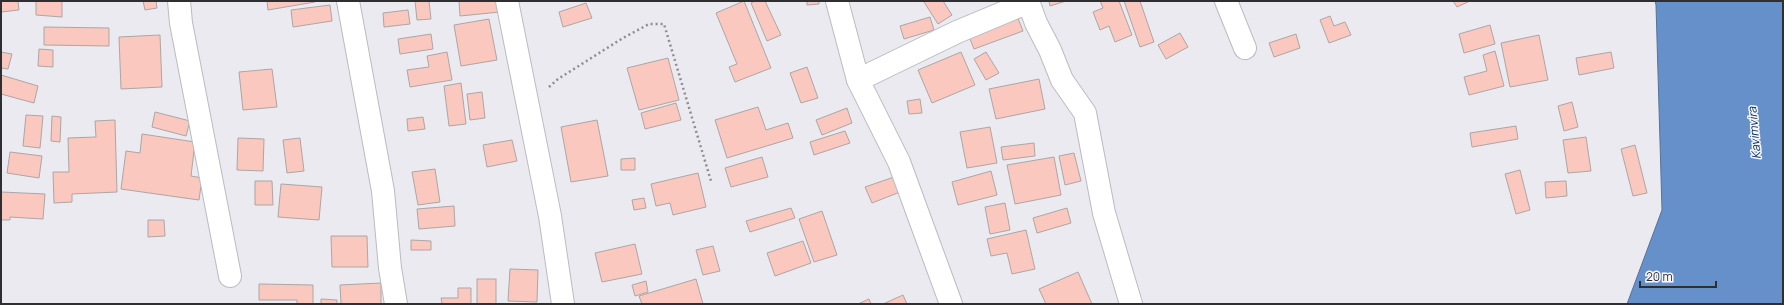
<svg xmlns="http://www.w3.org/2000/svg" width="1784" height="305" font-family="Manrope,sans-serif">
  <rect width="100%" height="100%" fill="#eaeaf0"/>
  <path fill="#6690c9" stroke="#56739b" d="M1655 1H1783V304H1627L1662 210 1656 5Z"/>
  <g fill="#fac8be" stroke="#ada6a5">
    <path d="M1 1H18L19 10 1 12Z"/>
    <path d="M36 1H62V17L36 15Z"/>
    <path d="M143 1H156L157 8 145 10Z"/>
    <path d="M267 1H315V2L268 10Z"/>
    <path d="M415 1H429L431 19 417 20Z"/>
    <path d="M459 1H499L500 12 460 16Z"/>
    <path d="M744 1 771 68 735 82 729 67 737 64 716 13Z"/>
    <path d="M755 1H765L781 35 767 41 751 3Z"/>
    <path d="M807 1H819V4L807 5Z"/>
    <path d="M925 1H943L952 15 938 24 924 2Z"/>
    <path d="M1049 1H1066L1050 6Z"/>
    <path d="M1100 1H1119L1132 35 1115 42 1109 26 1100 30 1093 12 1103 8Z"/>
    <path d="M1124 1H1140L1154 42 1140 47Z"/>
    <path d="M1453 1H1470L1457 7Z"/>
    <path d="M586 3 592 18 563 27 559 12Z"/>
    <path d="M330 5 332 21 293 27 291 10Z"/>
    <path d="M408 10 410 24 384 27 383 13Z"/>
    <path d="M1017 16 1023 31 974 49 968 34Z"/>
    <path d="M1330 16 1334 26 1345 22 1351 35 1329 43 1320 20Z"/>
    <path d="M930 17 934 30 904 39 900 26Z"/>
    <path d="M489 19 497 60 461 66 454 25Z"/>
    <path d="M1490 25 1495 44 1464 53 1459 34Z"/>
    <path d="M44 27 109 28V46L44 45Z"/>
    <path d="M1180 33 1188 47 1166 59 1158 45Z"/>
    <path d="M431 34 433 49 400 54 398 39Z"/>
    <path d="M1296 34 1300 48 1274 57 1269 43Z"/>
    <path d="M160 35 162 87 121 89 119 37Z"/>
    <path d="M1539 35 1548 80 1510 87 1501 43Z"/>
    <path d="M39 49 53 50V67L38 66Z"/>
    <path d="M1495 51 1504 86 1469 95 1464 77 1487 71 1483 55Z"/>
    <path d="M1 52 12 54 8 69 1 68Z"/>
    <path d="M447 52 452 80 410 87 407 70 429 67 427 56Z"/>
    <path d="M961 52 975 85 932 103 918 70Z"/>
    <path d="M986 52 999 73 986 80 974 59Z"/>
    <path d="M1611 52 1614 68 1579 75 1576 58Z"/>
    <path d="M668 58 679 100 639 110 627 68Z"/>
    <path d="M807 67 818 98 801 103 790 73Z"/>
    <path d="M272 69 277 107 243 110 239 72Z"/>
    <path d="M1 75 38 86 34 103 1 94Z"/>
    <path d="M1039 79 1045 109 996 119 989 89Z"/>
    <path d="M461 83 466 124 449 126 444 86Z"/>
    <path d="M482 92 485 118 470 120 467 94Z"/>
    <path d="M920 99 922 113 909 114 907 101Z"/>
    <path d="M1572 102 1578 127 1564 131 1558 106Z"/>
    <path d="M676 103 681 120 645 129 641 113Z"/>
    <path d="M758 107 766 130 788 123 793 138 727 158 715 120Z"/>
    <path d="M847 108 852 123 822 135 816 120Z"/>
    <path d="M155 112 190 121 186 136 152 127Z"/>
    <path d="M26 115 43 116 40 148 23 146Z"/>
    <path d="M52 116 61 117 60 142 51 141Z"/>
    <path d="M423 117 425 129 408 131 407 119Z"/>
    <path d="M115 120 117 192 72 194V202L54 203 53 172H69L68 138 96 137 95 121Z"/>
    <path d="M597 120 608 176 571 182 561 127Z"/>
    <path d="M1516 126 1518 139 1472 147 1470 133Z"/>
    <path d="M990 127 997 163 967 168 960 132Z"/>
    <path d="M845 131 850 143 814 155 810 142Z"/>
    <path d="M142 134 195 142 191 176 202 178 199 200 121 189 126 151 140 153Z"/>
    <path d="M1586 137 1591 171 1568 173 1563 140Z"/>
    <path d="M238 138 264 139 263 171 237 170Z"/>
    <path d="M300 138 304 171 287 173 283 140Z"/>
    <path d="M512 140 517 161 487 167 483 145Z"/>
    <path d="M1034 143 1035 156 1003 160 1001 147Z"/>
    <path d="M1635 145 1647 193 1633 196 1621 149Z"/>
    <path d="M10 152 42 156 39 178 7 173Z"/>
    <path d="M1074 153 1081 181 1065 185 1059 156Z"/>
    <path d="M762 157 768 177 731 187 725 168Z"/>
    <path d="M1054 157 1061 195 1015 204 1007 165Z"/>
    <path d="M635 158V170H621V159Z"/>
    <path d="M435 169 440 202 418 205 412 172Z"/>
    <path d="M1520 170 1530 210 1516 214 1505 174Z"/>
    <path d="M991 171 997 195 958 205 952 182Z"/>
    <path d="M698 173 706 207 673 215 670 203 656 206 651 184Z"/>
    <path d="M894 177 900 192 872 203 865 187Z"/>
    <path d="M255 181H272L273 205H255Z"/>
    <path d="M1566 181 1567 196 1546 198 1545 182Z"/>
    <path d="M281 184 322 187 319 220 278 217Z"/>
    <path d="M1 192 45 194 43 219 10 217V220H1Z"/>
    <path d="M644 198 646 208 634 210 632 200Z"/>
    <path d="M1005 203 1010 230 990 234 985 207Z"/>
    <path d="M454 206 455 226 419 229 417 209Z"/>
    <path d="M791 208 795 218 750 232 746 221Z"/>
    <path d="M1067 208 1071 223 1037 233 1033 218Z"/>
    <path d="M822 211 837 255 814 262 799 219Z"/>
    <path d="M148 220H164L165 236 148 237Z"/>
    <path d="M1026 230 1035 269 1012 274 1007 253 991 256 987 239Z"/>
    <path d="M331 236H367L368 267H332Z"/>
    <path d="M411 240 431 241V250H411Z"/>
    <path d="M803 241 811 263 775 276 767 253Z"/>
    <path d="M635 244 642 274 602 282 595 253Z"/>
    <path d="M713 246 720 271 703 275 696 250Z"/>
    <path d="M510 269 538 270 537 302 508 301Z"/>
    <path d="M1078 272 1092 304H1046L1039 289Z"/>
    <rect x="477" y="279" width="19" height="25"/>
    <path d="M696 279 703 304H642L639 296Z"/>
    <path d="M646 281 648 292 635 296 632 285Z"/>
    <path d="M381 283V304H341L340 285Z"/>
    <path d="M259 284 313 285V304H297V300H259Z"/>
    <path d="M458 288H471V304H442L441 298H458Z"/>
    <path d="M903 295 907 304H883Z"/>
    <path d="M321 299 337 300V304H321Z"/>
    <path d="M869 299 871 304H858Z"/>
  </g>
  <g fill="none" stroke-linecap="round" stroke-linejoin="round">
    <g stroke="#bbbbc1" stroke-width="24">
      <g id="minor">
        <path d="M179 1 181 23 230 276"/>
        <path d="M348 1 383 191 390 268 396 304"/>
        <path d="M507 1 550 216 563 304"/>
        <path d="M837 1 858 80 899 162 951 304"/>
        <path d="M1028 1 1036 23 1050 50 1062 80 1085 113 1104 213 1131 304"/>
        <path d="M1226 1 1245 48"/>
        <path d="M858 80 957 32 1029 2"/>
      </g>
    </g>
    <path stroke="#8e8e92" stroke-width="2.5" stroke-dasharray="2 3" stroke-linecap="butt" d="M549 87 558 79 623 38 649 24H664L711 181"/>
    <use href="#minor" stroke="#fff" stroke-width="22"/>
  </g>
  <g text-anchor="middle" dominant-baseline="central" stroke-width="3" stroke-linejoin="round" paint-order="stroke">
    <g font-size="12" font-style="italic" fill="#022c60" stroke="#f8f7fd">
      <text transform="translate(1754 133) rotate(-95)">Kavimvira</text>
    </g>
  </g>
  <rect width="1784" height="305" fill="none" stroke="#2f2f31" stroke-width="4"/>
  <path d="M1640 281v6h76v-6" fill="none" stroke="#2f2f31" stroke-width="2"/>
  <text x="1646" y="281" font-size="12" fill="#2f2f31" stroke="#f8f7fd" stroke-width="3" paint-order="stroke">20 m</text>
</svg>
